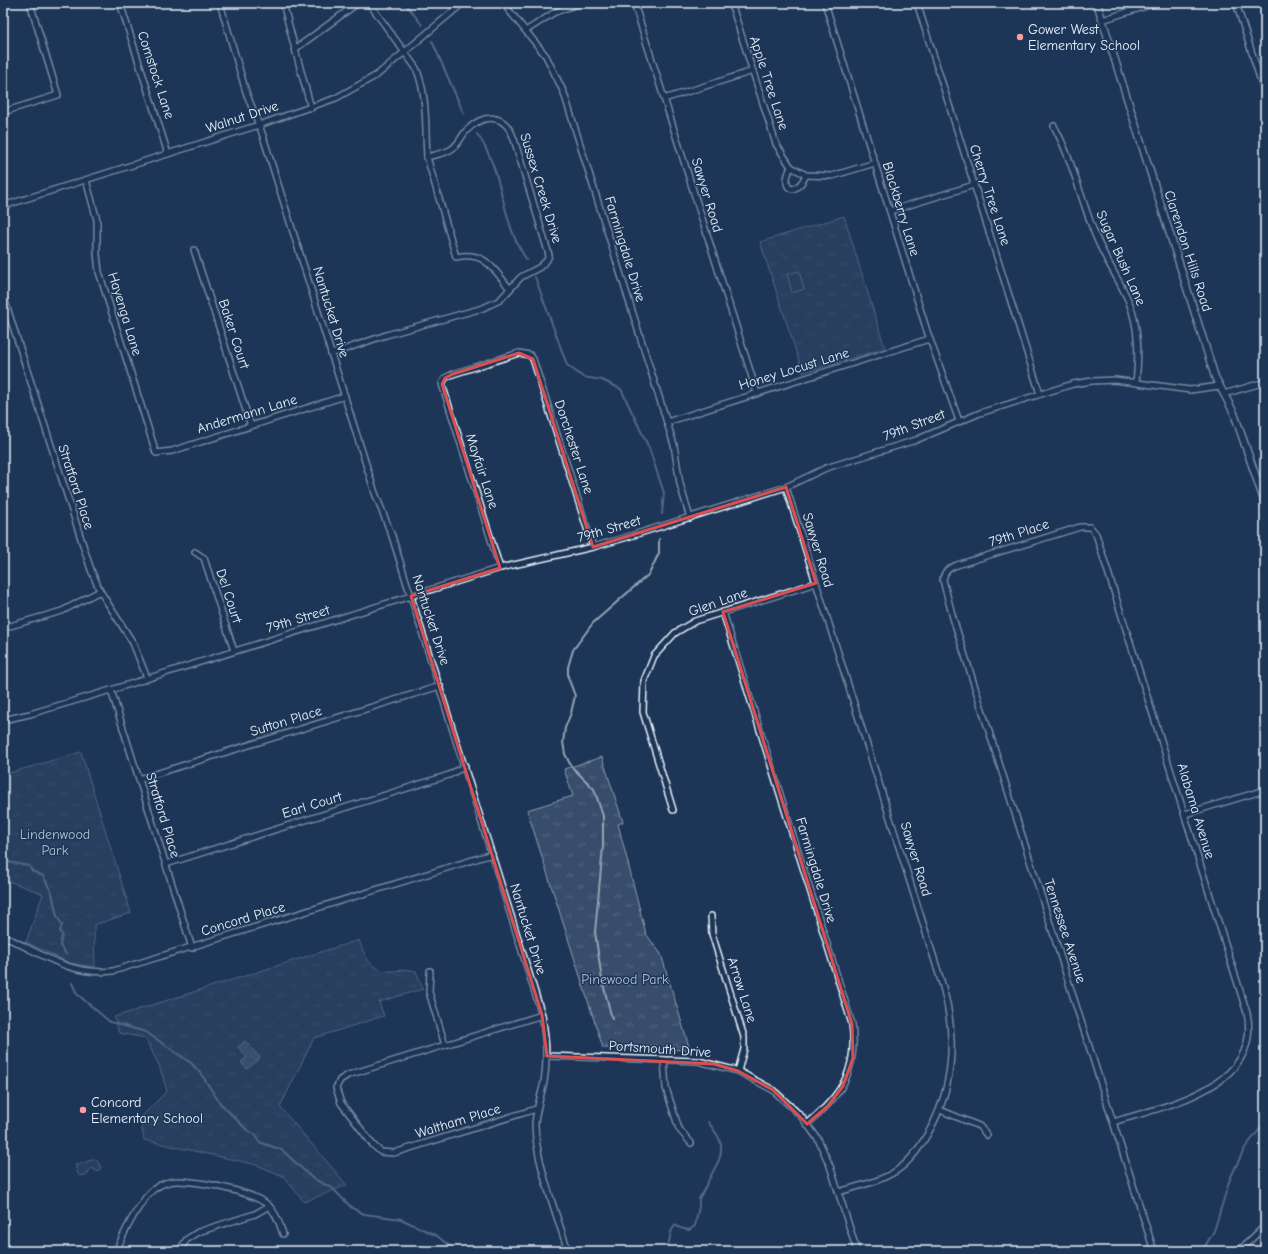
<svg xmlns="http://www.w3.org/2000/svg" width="1268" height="1254" font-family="'Comic Neue',sans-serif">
  <defs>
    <pattern id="grass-tufts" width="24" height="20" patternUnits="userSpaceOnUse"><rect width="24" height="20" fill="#374d6c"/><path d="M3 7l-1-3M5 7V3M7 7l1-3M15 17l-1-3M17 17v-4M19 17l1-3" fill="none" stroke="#546782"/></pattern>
    <pattern id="water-ripples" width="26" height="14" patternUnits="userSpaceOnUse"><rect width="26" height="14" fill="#5d7089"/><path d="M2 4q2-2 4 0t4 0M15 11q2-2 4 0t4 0" fill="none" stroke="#505a66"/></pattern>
  </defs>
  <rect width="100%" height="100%" fill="#1d3557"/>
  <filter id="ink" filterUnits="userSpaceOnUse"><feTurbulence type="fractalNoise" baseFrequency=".025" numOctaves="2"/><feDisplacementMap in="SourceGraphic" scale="8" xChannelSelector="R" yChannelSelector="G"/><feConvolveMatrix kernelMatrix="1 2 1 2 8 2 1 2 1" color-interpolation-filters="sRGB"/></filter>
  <g filter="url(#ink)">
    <g fill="url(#grass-tufts)" stroke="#909fb2">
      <path d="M844 216 885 348 803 373 760 242Z"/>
      <path d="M81 752 131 913 94 925 95 967 70 963 26 942 43 894 3 879V775Z"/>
      <path d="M602 757 623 822 618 824 646 934 661 954 690 1050 603 1048 527 810 573 796 564 769Z"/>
      <path d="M359 940C365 957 371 972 392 971 401 971 407 968 416 971L423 989 379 1002 384 1016 314 1038 280 1107 347 1185 304 1202 283 1176 257 1165 144 1140 140 1118 167 1091 159 1065 145 1038 119 1033 114 1017Z"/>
      <path d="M96 1159 101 1167 98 1172 91 1168 87 1175 80 1176 78 1174 75 1165Z"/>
    </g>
    <path fill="#374d6c" stroke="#909fb2" d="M799 271 804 289 792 293 787 274Z"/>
    <path fill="url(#water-ripples)" stroke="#95a4b5" d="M245 1041 260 1058 247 1069 241 1062 247 1057 238 1047Z"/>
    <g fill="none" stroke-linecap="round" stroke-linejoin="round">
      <g stroke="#95a4b5" stroke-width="2">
        <path d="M405 3 422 25"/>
        <path d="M432 41 464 114"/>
        <path d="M477 134C505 172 500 223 527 260"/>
        <path d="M535 277 567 365 583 377 602 380 621 389 649 448 664 493 662 514"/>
        <path d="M3 861 29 866 32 871 43 876 52 893 57 916 62 925 60 931 62 935 60 946 66 954"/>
        <path d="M72 983 77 994 110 1022 146 1032 191 1063 201 1074 220 1103 247 1130 256 1135 259 1142 282 1150 312 1178 332 1188 352 1208 364 1214 401 1219 437 1236 456 1251"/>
        <path d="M612 1019 602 980 595 932 603 847V816L594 789 571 766 565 754 563 742 565 728 571 713 575 696 568 677V667L573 650 593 623 649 574 659 553V539"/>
        <path d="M663 1251 668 1247 671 1232 675 1225 680 1228 689 1230 695 1226 699 1206V1199L719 1160C725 1143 718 1135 708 1122"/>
        <path d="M1202 1251 1214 1231 1230 1179 1235 1168 1245 1148 1265 1122"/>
      </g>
      <g stroke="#e8f1f8" stroke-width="8">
        <g id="minor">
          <path d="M120 3 168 154"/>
          <path d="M220 3 246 92 262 133 375 493 392 536 542 1015C546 1038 548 1059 544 1082 541 1096 536 1109 535 1124 535 1160 557 1215 568 1251"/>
          <path d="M283 3 295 49 358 3"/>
          <path d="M343 3 350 8"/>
          <path d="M503 3 546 56 564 93 674 445 680 484 690 518"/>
          <path d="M634 3 757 393"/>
          <path d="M731 3 776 144 791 167 806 175 832 176 875 163"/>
          <path d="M825 3 927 331 959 421"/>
          <path d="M917 3 1040 394"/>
          <path d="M1236 3 1265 94"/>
          <path d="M1102 20 1156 3"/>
          <path d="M527 30 555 12 580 3"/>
          <path d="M295 49 311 108"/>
          <path d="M664 99 753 71"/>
          <path d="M3 112 58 95 30 3"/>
          <path d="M1054 126C1073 161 1081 200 1096 237 1105 259 1119 279 1129 302 1139 328 1139 354 1136 382"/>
          <path d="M427 157 456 257C485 251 493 268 510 289"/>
          <path d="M791 167C779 191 796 197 806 175"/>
          <path d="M86 180 97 220V254L99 272 156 453 172 451 345 396"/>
          <path d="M3 206 259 125 336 98 377 75 463 3"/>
          <path d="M890 211 974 185"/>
          <path d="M194 250 251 426"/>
          <path d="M3 295 91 570 100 591 133 643 147 678"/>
          <path d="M331 354 386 335 483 308 500 300 521 277 540 267 547 260 549 255 514 139C505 113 484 113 466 131 461 137 458 146 450 150 443 154 434 155 427 157 425 128 428 96 416 68L369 3"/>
          <path d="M1224 394 1265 382"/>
          <path d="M667 422 929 339"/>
          <path d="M786 487 943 987C957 1037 954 1089 927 1135 919 1149 910 1162 896 1171 879 1182 858 1186 839 1192"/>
          <path d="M195 552 204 558 234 651"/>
          <path d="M500 568 442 384 445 378 453 374 519 353 530 355 533 359 593 547"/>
          <path d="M723 612 852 1024C858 1070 842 1095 807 1124"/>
          <path d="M3 628 62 611 100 591"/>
          <path d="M111 690 192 948"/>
          <path d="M3 720 30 714 111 690 500 568 593 547 624 538 786 487 826 468 916 440 980 413 1073 384 1092 381 1115 380 1190 390 1220 386"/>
          <path d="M139 779 440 686"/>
          <path d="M673 810 643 712 644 681 654 656 675 633 695 621 816 583"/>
          <path d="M1185 814 1265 790"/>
          <path d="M166 864 449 775 465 766"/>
          <path d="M711 916 712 934 744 1037V1049L738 1071"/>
          <path d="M3 936C41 953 69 976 113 971L492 854"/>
          <path d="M430 971 429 992 445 1045"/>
          <path d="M547 1056 698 1061 738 1071 773 1090 801 1116 818 1139 830 1166 857 1251"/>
          <path d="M664 1060 666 1088 679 1129 691 1143"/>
          <path d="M536 1109 394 1153 381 1152 373 1145 341 1103 336 1088 340 1080 348 1075 542 1015"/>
          <path d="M940 1110 979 1126 987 1135"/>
          <path d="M1113 1122C1164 1106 1263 1088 1247 1013L1096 534 1090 527H1080L957 565C949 568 944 571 943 580L953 618 1154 1251"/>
          <path d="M116 1251C124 1233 139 1201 154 1189 161 1184 169 1181 177 1181 199 1181 251 1191 268 1205 276 1212 280 1224 283 1234"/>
          <path d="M179 1251 187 1239 198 1232 255 1214 269 1206"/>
          <path d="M1239 1251 1265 1226"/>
        </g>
      </g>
      <g stroke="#e8f1f8" stroke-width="9">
        <path id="tertiary" d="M1097 3 1215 377 1234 413 1265 503"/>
      </g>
      <use href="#minor" stroke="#1d3557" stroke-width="5"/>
      <use href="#tertiary" stroke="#1d3557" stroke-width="6"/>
    </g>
  </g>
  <path d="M0 0H1268V1254H0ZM519 353 533 359 593 547 786 487 816 583 723 612 852 1024 853 1058 843 1086 828 1106 807 1124 773 1090 738 1071 714 1064 547 1056 542 1015 411 596 500 568 442 384 445 378 453 374Z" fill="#1d3557" fill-opacity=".55" fill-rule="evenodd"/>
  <path fill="none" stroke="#da5052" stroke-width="3" stroke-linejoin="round" d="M519 353 533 359 593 547 786 487 816 583 723 612 852 1024 853 1058 843 1086 828 1106 807 1124 773 1090 738 1071 714 1064 547 1056 542 1015 411 596 500 568 442 384 445 378 453 374Z"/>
  <g fill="#ff9aa2" stroke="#1d3557" stroke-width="1.5">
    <circle cx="1020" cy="37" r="4"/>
    <circle cx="83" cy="1110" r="4"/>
  </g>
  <g text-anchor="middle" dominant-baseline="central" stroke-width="3" stroke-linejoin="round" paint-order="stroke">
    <g font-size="14" fill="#e8f1f8" stroke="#1d3557" text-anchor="start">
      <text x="1028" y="29">Gower West<tspan x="1028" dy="16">Elementary School</tspan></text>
      <text x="91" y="1102">Concord<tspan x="91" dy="16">Elementary School</tspan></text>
    </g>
    <g font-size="14" fill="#e8f1f8" stroke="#1d3557">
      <text transform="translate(156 75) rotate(72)">Comstock Lane</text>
      <text transform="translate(769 83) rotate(72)">Apple Tree Lane</text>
      <text transform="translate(242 117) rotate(-18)">Walnut Drive</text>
      <text transform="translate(541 188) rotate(73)">Sussex Creek Drive</text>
      <text transform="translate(707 195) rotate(73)">Sawyer Road</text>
      <text transform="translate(990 195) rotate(72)">Cherry Tree Lane</text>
      <text transform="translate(901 209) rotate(73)">Blackberry Lane</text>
      <text transform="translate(625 249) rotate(73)">Farmingdale Drive</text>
      <text transform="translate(1188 251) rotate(72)">Clarendon Hills Road</text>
      <text transform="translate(1121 258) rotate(66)">Sugar Bush Lane</text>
      <text transform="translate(331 312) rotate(73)">Nantucket Drive</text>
      <text transform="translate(125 314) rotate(73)">Hayenga Lane</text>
      <text transform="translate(234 334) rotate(72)">Baker Court</text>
      <text transform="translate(794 369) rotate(-17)">Honey Locust Lane</text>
      <text transform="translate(247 414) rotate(-17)">Andermann Lane</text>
      <text transform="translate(914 425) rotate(-21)">79th Street</text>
      <text transform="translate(574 447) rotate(72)">Dorchester Lane</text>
      <text transform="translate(482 471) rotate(72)">Mayfair Lane</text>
      <text transform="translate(76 487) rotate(72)">Stratford Place</text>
      <text transform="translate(609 529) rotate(-16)">79th Street</text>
      <text transform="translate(1019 533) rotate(-18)">79th Place</text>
      <text transform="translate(818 550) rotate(73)">Sawyer Road</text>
      <text transform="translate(229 596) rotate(72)">Del Court</text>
      <text transform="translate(718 602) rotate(-19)">Glen Lane</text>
      <text transform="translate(298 619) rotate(-17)">79th Street</text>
      <text transform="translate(431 620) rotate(72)">Nantucket Drive</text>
      <text transform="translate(286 721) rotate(-17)">Sutton Place</text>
      <text transform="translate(312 805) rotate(-17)">Earl Court</text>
      <text transform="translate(1196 811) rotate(73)">Alabama Avenue</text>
      <text transform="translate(163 815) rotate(73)">Stratford Place</text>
      <text transform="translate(916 859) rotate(73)">Sawyer Road</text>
      <text transform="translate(816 870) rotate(73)">Farmingdale Drive</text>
      <text transform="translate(243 919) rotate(-17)">Concord Place</text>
      <text transform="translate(528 929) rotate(73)">Nantucket Drive</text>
      <text transform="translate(1065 931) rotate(72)">Tennessee Avenue</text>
      <text transform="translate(742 990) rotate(72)">Arrow Lane</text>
      <text transform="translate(660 1049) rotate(4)">Portsmouth Drive</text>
      <text transform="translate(458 1121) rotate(-17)">Waltham Place</text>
    </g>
    <g font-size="14" fill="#b3c0ce" stroke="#1d3557">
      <text x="55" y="834">Lindenwood<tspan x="55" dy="16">Park</tspan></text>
      <text x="625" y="979">Pinewood Park</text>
    </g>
  </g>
  <rect width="1268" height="1254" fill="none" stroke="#1d3557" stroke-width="16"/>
  <rect x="8" y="8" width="1252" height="1238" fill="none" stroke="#e8f1f8" stroke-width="1.5" filter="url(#ink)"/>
</svg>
